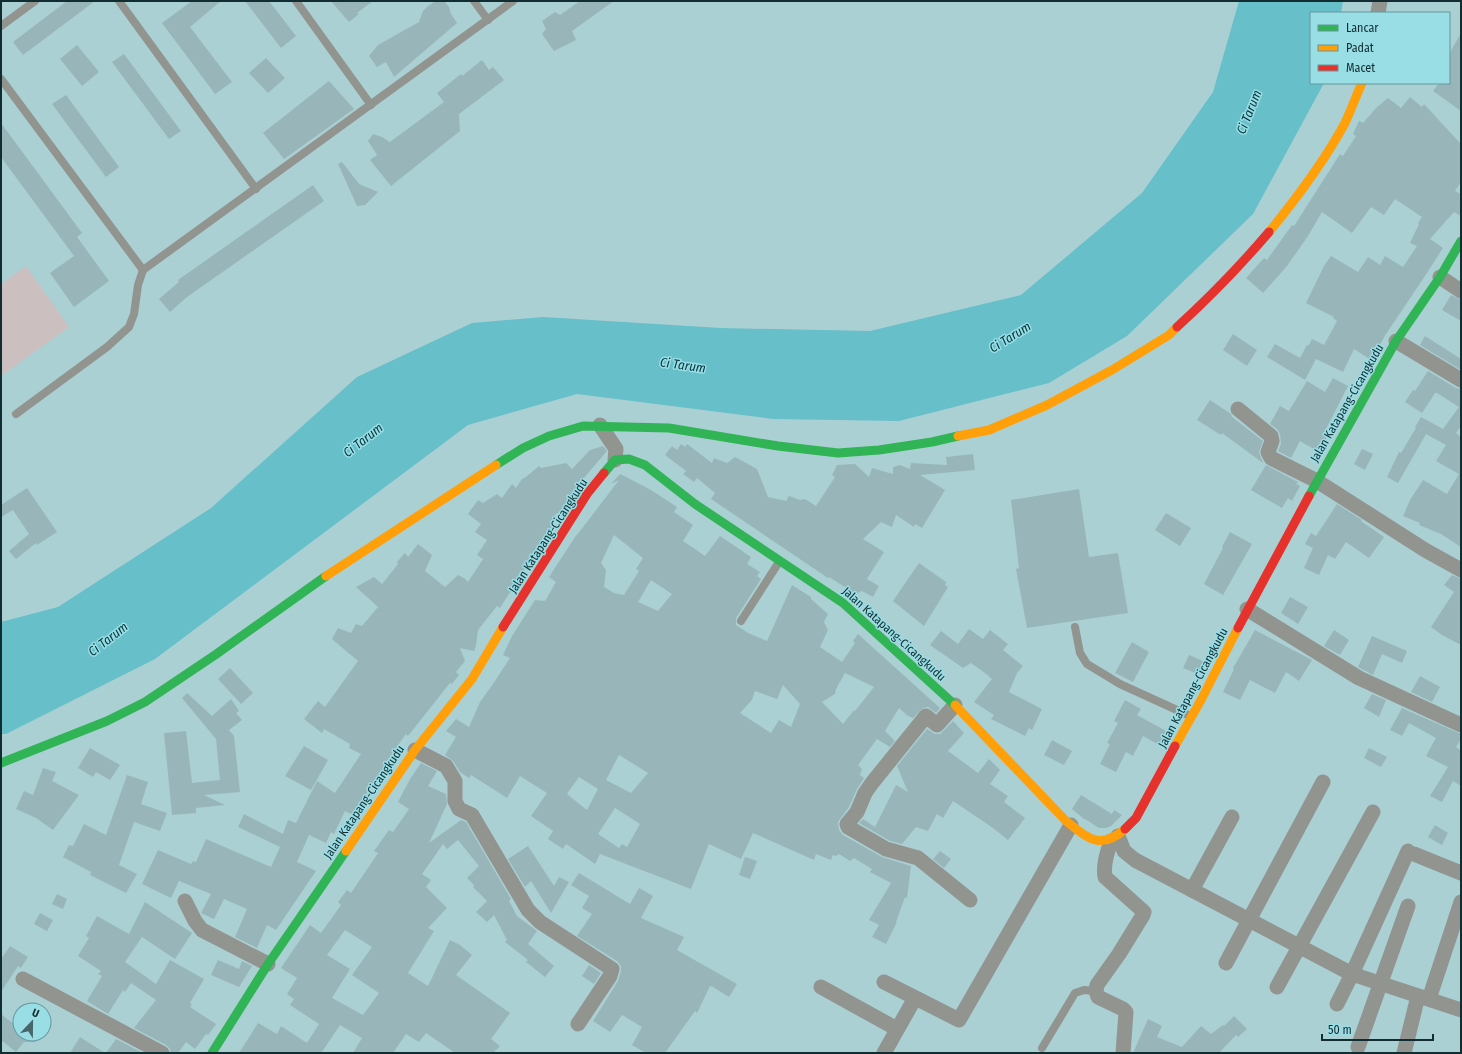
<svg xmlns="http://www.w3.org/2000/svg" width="1462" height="1054" font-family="'Fira Sans Condensed',sans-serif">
  <rect width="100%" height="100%" fill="#aad0d4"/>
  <path fill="#cbc0bf" d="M26 266 69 327 1 376V284Z"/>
  <path fill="#66bfc9" d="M1239 1H1343L1341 13H1311V83H1324L1253 214 1127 336 1049 383 899 421 773 419 577 394 468 425 155 659 6 734H1V622L58 607 211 508 357 377 472 323 543 317 720 328 870 331 1021 295 1142 193 1213 92Z"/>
  <g fill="#98b6ba" fill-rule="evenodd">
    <path d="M67 1H95L23 55 13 42Z"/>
    <path d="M192 1H221L190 27 232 82 215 94 162 23Z"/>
    <path d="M245 1H269L296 36 281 48Z"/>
    <path d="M331 1H373L357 13 359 14 349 22Z"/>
    <path d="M436 1H444L449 7 451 14 457 23 394 77 386 62 377 67 369 56 378 45 419 22 423 11 428 6Z"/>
    <path d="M580 1H614L572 31 576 40 554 51 542 34 546 29 542 21 555 12 560 15Z"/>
    <path d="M1461 33V111L1433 91 1439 83H1449V54Z"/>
    <path d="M77 45 99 72 82 86 60 59Z"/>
    <path d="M124 54 181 131 169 139 112 62Z"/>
    <path d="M266 58 285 78 268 93 249 73Z"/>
    <path d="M482 60 489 70 493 67 504 80 459 114 460 131 391 186 370 160 377 155 368 141 373 134 382 137 390 142 444 102 437 93 461 74 462 76Z"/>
    <path d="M329 81 354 109 284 159 263 133Z"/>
    <path d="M66 95 119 167 106 177 52 104Z"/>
    <path d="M1410 97 1422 107 1424 104 1461 144V182L1455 191 1461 194V216L1454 212 1430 239 1443 248 1423 279 1386 334 1371 360 1354 349 1343 372 1316 359 1305 380 1267 357 1275 344 1300 358 1307 345H1309L1312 339 1324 345 1337 321 1333 318 1334 317 1306 303 1324 266 1331 256 1358 272 1368 257 1380 265 1385 256 1403 267 1417 246 1410 243 1419 224 1418 223 1422 217 1395 199 1384 215 1371 207 1352 233 1322 212 1308 236 1287 266 1263 293 1246 278 1264 258 1267 260 1292 225 1294 226 1340 154 1343 156 1356 136 1353 134 1359 121 1363 123 1376 108 1388 98 1401 108Z"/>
    <path d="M1 123 82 233 77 237 109 281 74 307 50 273 74 256 1 157Z"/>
    <path d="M342 162 359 184 378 192 365 205 357 206 338 164Z"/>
    <path d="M313 185 324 201 187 297 170 312 159 299 179 282 178 280Z"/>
    <path d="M1451 295 1461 300V321L1442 310Z"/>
    <path d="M1233 334 1257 350 1247 366 1223 350Z"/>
    <path d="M1425 336 1461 359V370L1420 345Z"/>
    <path d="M1428 371 1456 388 1461 389V426L1456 433 1461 437V547L1441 534 1419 525 1420 523 1403 516 1410 500 1423 480 1447 494 1459 474 1436 461 1446 445 1426 434 1398 483 1387 477 1399 452 1401 453 1416 428 1415 427 1421 417 1443 429 1459 407 1437 393H1435L1422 413 1405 402 1413 390 1415 391Z"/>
    <path d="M1333 378 1348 386 1325 431 1329 433 1319 452 1300 441 1291 458 1278 451 1281 444 1280 434 1277 429 1270 424 1280 406 1289 411 1307 381 1325 392Z"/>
    <path d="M1210 400 1231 414 1232 417 1263 441 1259 452 1263 463 1222 433 1221 435 1197 420Z"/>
    <path d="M681 444 685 447 687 444 712 463 714 458 727 463 735 457 757 469 768 497 786 501 789 496 800 500 805 499 816 506 835 477 832 475 837 465 855 464 869 477 872 468 893 474V467L900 465 910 469 911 463 947 465 946 457 973 454 975 470 920 475 945 490 922 528 915 524 914 527 896 515 892 527 881 522 863 539 884 552 867 579 879 586 873 597 862 591 856 594 829 577 828 578 711 499 715 493 697 478 694 482 683 474 686 471 665 455 672 446 677 450Z"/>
    <path d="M603 446 607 451 577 486 562 511 554 515 558 517 500 608 497 606 478 630 476 646 474 651 460 648 465 661 456 672 459 675 452 684 450 683 408 736 406 734 384 765 388 767 387 768 376 785 372 783 355 816 345 811 334 834 331 832 326 843 309 835 297 862 316 871 276 930 267 925 257 948 235 937 247 909 224 899 214 919 201 913 211 894 179 881 171 898 142 884 158 850 191 864 193 861 196 862 206 839 271 867 280 847 238 827 244 814 283 834 288 820 296 823 317 781 335 793 361 754 349 748 350 744 324 729 322 733 304 719 318 701 325 707 358 661 332 639 338 628 351 633 356 624 362 626 378 607 356 587 374 577 382 584 398 564 397 562 405 553 408 557 418 544 432 555 425 571 445 587 458 575 464 578 468 582 483 559 477 555 487 540 475 532 481 524 468 514 478 500 483 503 497 494 502 498 512 484 516 488 522 479 526 477 539 466 541 468 566 463 572 469 590 450Z"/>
    <path d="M1362 449 1373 454 1365 470 1354 464Z"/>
    <path d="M1266 465 1298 482 1296 484 1300 486 1292 501 1288 498 1282 508 1251 490Z"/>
    <path d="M620 474 651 490 677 507 674 512 693 525 683 541 705 556 720 536 751 557 747 564 760 572 757 576 761 579 736 618V625L748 633 767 641 792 585 811 597V599L828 614 824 622 828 630 820 647 842 662 855 643 853 641 858 634 940 708 936 713 928 707 923 708 913 718 908 716 899 708 885 731 895 741 890 747 877 739 858 765 862 769 860 775 864 778 857 789 849 807 838 822 839 830 843 835 882 857 911 866 907 898 905 897 896 922H897L886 944 872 937 879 925 869 920 891 883 870 872 872 869 854 858 850 861 839 854 836 856 833 855 831 860 816 854 814 860 753 833 741 859 709 844 691 889 600 854 595 864 566 844 563 849 548 839 553 831 531 816 547 793 520 776 507 798 471 775 469 778 460 772 453 761 445 755 456 737 446 731 456 719 469 727 480 702 493 684 510 658 503 655 512 636 535 600 545 601 556 582 549 577 577 534V535L619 480 611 484ZM614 535 643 558 636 569 639 571 624 595 614 593 604 587 606 570 601 563ZM651 580 672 594 658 611 638 602ZM845 673 874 687 855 711 854 710 843 724 822 702 835 694 836 689ZM783 685 800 704 791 727 779 720 771 733 740 713 752 700 755 691 777 699ZM619 755 648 773 631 793 606 780ZM579 777 598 789 587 810 567 794ZM615 808 640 824 627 847 622 844 619 848 598 834Z"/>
    <path d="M27 488 57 532 37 545 36 543 16 559 9 551 29 534 13 510 1 517V505Z"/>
    <path d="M1079 489 1089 557 1118 553 1128 613 1027 628 1016 569 1019 568 1011 500Z"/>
    <path d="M1337 504 1362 520 1361 521 1384 537 1369 558 1346 542 1335 559 1328 555 1319 575 1304 568 1313 548 1305 544 1311 533 1316 536Z"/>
    <path d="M1166 513 1191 528 1180 546 1155 530Z"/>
    <path d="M1230 532 1252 544 1223 595 1204 584 1223 548 1222 547Z"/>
    <path d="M919 563 946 582 945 585 948 587 924 626 893 601Z"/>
    <path d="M1452 575 1461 579V645L1442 635 1431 627 1454 592 1444 585Z"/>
    <path d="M1290 597 1308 607 1298 624 1281 613Z"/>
    <path d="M969 629 983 639 990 630 1008 644 1003 650 1023 666 1017 673 1009 692 1042 709 1032 730 1029 728 1025 736 991 719 994 715 974 702 992 679 989 677V676L971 663 963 668 930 645 941 631 958 644Z"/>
    <path d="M1255 630 1312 660 1299 681 1286 672 1275 693 1250 680 1240 700 1223 692 1234 669 1233 668Z"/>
    <path d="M1334 630 1349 640 1340 655 1324 646Z"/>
    <path d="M1372 636 1407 651 1402 663 1382 654 1373 675 1358 667Z"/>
    <path d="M1132 642 1149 652 1133 682 1115 673Z"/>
    <path d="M1189 655 1203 661 1198 674 1183 668Z"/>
    <path d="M230 668 253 693 241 704 218 679Z"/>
    <path d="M1420 676 1440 687 1432 702 1411 692Z"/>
    <path d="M187 693 212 716 231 699 239 711 236 713 242 720 229 730 234 736 240 792 204 795 225 805 196 808V813L172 815 164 733 186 731 192 783 220 780 216 739 182 698Z"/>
    <path d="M1372 694 1386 700 1379 717 1364 708Z"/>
    <path d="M1125 700 1141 709 1137 715 1168 732 1161 746 1143 736 1133 756 1126 752 1116 772 1100 764 1110 744 1107 743 1118 723 1114 721Z"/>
    <path d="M1402 708 1461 734V739L1456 747 1461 751V786L1453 781 1442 802 1430 796 1448 767 1426 756 1436 738 1409 723 1402 736 1390 730Z"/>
    <path d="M953 721 964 733 948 751 978 773 989 759 1000 770 990 784 1008 796 1004 802 1025 818 1008 840 993 828 953 801 943 818 937 814 928 831 916 827 902 844 890 841 859 823 863 819 875 827 896 785 908 792 897 766 927 729 935 734H940Z"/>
    <path d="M1052 740 1072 751 1064 765 1044 755Z"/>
    <path d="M304 746 328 760 311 790 285 776Z"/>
    <path d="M90 748 120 765 110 780 96 772 93 777 78 768Z"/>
    <path d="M1369 748 1387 757 1381 767 1364 758Z"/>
    <path d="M421 763 437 771 428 786 446 794 447 804 429 843 461 820 466 822 511 899 509 901 517 916 537 931 528 944 554 966 545 977 526 962 528 960 505 942 507 940 494 915 487 922 476 912 487 901 473 887 474 885 467 878 479 866 458 840 447 849 443 844 422 874 431 880 426 887 447 908 428 928 434 931 408 973 428 986 450 940 460 945 472 955 456 975 510 1013 491 1039 500 1046 493 1053H455L426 1033 419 1042 406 1034 393 1053H353L362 1038 340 1025 322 1052 323 1053H239L258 1023 277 1034 281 1026 307 1043 319 1024 290 1005 294 999 287 994 297 978 281 968 310 925 321 933 341 905 338 902 347 890 351 893 378 853 374 851 389 830 393 832 409 809 398 802 410 779ZM345 930 372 947 352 975 379 993 363 1015 332 998 350 969 327 955Z"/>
    <path d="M43 768 56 772 52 781 79 795 53 830 36 818 16 809 24 791 33 795Z"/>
    <path d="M127 775 148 782 141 804 167 813 160 831 134 822 119 865 137 874 126 893 90 875 91 872 63 857 69 845 73 846 84 824 106 835Z"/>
    <path d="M1081 795 1112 814 1114 810 1122 815 1111 826 1106 828H1099L1085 819H1084L1072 809Z"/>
    <path d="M1435 825 1448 833 1442 845 1428 837Z"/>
    <path d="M528 846 554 886 559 877 569 882 551 913 531 881 525 887 508 859Z"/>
    <path d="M940 851 951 859 944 868 933 859Z"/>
    <path d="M745 857 757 861 750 879 739 875Z"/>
    <path d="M579 873 630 904 639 888 653 896 641 918 684 937 677 950 737 984 729 997 713 987 710 986 697 1013 695 1011 665 1053H646L632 1045 642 1027 622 1015 610 1032 593 1021 618 981 621 971V966L617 961 577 936 592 914 582 908 589 896 571 885Z"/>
    <path d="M57 894 67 899 63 909 52 904Z"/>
    <path d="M145 902 192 933 175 959 142 937 125 962 156 984 170 960 204 979 190 1003 192 1004 190 1007 216 1024 208 1035 206 1034 195 1049 186 1042 178 1053H171L170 1049 166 1045 134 1028 156 1000 131 983 125 992 123 990 108 1014 87 1001 102 976 98 974 101 971 78 956 89 938 86 936 97 916 129 934Z"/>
    <path d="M40 913 53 920 47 931 34 924Z"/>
    <path d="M10 946 28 957 21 968 18 966 1 992V959Z"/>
    <path d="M218 960 239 969 242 961 252 966 239 987 211 975Z"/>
    <path d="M589 965 601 973 594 984 582 976Z"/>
    <path d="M1 1014 20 1029V1034H27L36 1042H24L16 1052 1 1040Z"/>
    <path d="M1234 1016 1247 1029 1238 1037 1236 1035 1219 1053H1133L1148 1019 1162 1026 1157 1037 1182 1047 1201 1026 1211 1034 1223 1025 1224 1026Z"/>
    <path d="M80 1037 105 1053H70Z"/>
    <path d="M116 1039 143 1053H106Z"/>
  </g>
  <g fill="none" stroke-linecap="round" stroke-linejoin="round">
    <g stroke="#91948f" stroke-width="8">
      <path d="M119 1 256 189"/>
      <path d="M296 1 371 105"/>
      <path d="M474 1 488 20"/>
      <path d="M1 26 35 1"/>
      <path d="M1 79 143 270"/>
      <path d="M16 414 107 347 129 327 134 314 138 285 143 270 513 1"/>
      <path d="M741 621 779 562"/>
      <path d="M1075 627 1080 653 1087 664 1120 684 1190 716"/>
      <path d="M1042 1048 1075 993 1084 990 1096 991"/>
    </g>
    <g stroke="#91948f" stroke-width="15">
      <path d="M1378 13 1380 1"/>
      <path d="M1440 277 1461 291"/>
      <path d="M1396 341 1461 380"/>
      <path d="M1238 409 1271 436 1272 441 1268 452 1271 458 1317 481 1425 550 1461 570"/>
      <path d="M600 425 616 449 615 460"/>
      <path d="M1247 609 1359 678 1461 725"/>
      <path d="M955 705 937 725 926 716 872 783 865 793 857 812 847 824 848 827 886 849 918 858 970 900"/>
      <path d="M415 750 446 766 455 781V801L459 809 472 815 528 910 540 922 612 969 610 976 578 1024"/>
      <path d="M1118 836 1124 851 1135 860 1352 974 1461 1010"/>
      <path d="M1111 841C1107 853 1103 865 1105 877L1144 912 1143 915 1119 954 1097 985 1096 991 1098 997 1123 1009 1126 1012 1123 1053"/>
      <path d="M1414 854 1461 873"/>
      <path d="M1192 890 1232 817"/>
      <path d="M185 901 195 921 202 930 268 964"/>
      <path d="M1226 963 1323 782"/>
      <path d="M23 979 162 1053"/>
      <path d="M884 982 959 1020 1071 825"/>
      <path d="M821 987 897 1029"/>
      <path d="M1277 987 1373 812"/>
      <path d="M1429 999 1461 902"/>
      <path d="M1337 1004 1352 974 1408 851"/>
      <path d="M1358 1047 1408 906"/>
      <path d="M884 1053 915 998"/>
      <path d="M1404 1053 1418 996"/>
    </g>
    <g stroke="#30b455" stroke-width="9">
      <path d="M496 465 523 448 549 436 583 426 669 428 778 446 838 453 879 450 932 442 958 436"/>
      <path d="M604 473 615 460 629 459 645 465 695 504 843 603 955 705"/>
      <path d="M1309 496 1396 341 1440 277 1461 241"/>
      <path d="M1 763 107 721 145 702 215 655 326 576"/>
      <path d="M212 1053 268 964 346 851"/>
    </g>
    <g stroke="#ff9f0a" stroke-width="9">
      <path d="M1269 232C1296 199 1325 160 1345 123 1351 110 1356 96 1362 83"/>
      <path d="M958 436 989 430 1047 405 1112 370 1169 335 1177 327"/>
      <path d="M326 576 496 465"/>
      <path d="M955 705 1066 821C1088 838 1100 851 1125 829"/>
      <path d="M1175 746 1201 700 1238 628"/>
      <path d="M346 851 415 750 472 679 503 627"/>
    </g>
    <g stroke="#e5322d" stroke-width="9">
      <path d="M1177 327C1210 297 1240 266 1269 232"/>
      <path d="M503 627 587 494 604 473"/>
      <path d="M1238 628 1309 496"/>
      <path d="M1125 829 1136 818 1175 746"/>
    </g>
  </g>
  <g text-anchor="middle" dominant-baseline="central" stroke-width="3" stroke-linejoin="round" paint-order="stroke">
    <g font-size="12" fill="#112d31" stroke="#99dde5">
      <text transform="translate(1347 403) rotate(-60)">Jalan Katapang-Cicangkudu</text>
      <text transform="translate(548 536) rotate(-57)">Jalan Katapang-Cicangkudu</text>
      <text transform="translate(894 634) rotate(42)">Jalan Katapang-Cicangkudu</text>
      <text transform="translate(1193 688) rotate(-62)">Jalan Katapang-Cicangkudu</text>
      <text transform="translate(364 802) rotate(-56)">Jalan Katapang-Cicangkudu</text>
    </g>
    <g font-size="13" font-style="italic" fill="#00373c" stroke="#99dde5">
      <text transform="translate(1249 112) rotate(-68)">Ci Tarum</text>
      <text transform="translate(1010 337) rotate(-32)">Ci Tarum</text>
      <text transform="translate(683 365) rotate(8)">Ci Tarum</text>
      <text transform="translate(363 440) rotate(-38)">Ci Tarum</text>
      <text transform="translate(108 639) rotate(-38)">Ci Tarum</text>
    </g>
  </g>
  <rect width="1462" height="1054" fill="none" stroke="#112d31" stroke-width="4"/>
  <rect x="1310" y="12" width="140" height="72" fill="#99dde5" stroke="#63979d"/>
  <rect x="1318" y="25" width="20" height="6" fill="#30b455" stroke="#63979d"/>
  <text x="1346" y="32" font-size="12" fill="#112d31">Lancar</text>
  <rect x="1318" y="45" width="20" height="6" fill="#ff9f0a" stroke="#63979d"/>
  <text x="1346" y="52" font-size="12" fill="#112d31">Padat</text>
  <rect x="1318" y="65" width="20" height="6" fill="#e5322d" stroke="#63979d"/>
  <text x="1346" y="72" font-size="12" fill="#112d31">Macet</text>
  <g transform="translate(32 1022) rotate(22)"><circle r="19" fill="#99dde5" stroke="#63979d"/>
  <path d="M0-3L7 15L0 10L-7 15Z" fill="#47666a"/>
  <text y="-6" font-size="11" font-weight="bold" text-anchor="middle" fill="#112d31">U</text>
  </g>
  <path d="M1322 1034v6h111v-6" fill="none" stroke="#112d31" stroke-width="2"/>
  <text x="1328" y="1034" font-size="12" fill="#112d31" stroke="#99dde5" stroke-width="3" paint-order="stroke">50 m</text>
</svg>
